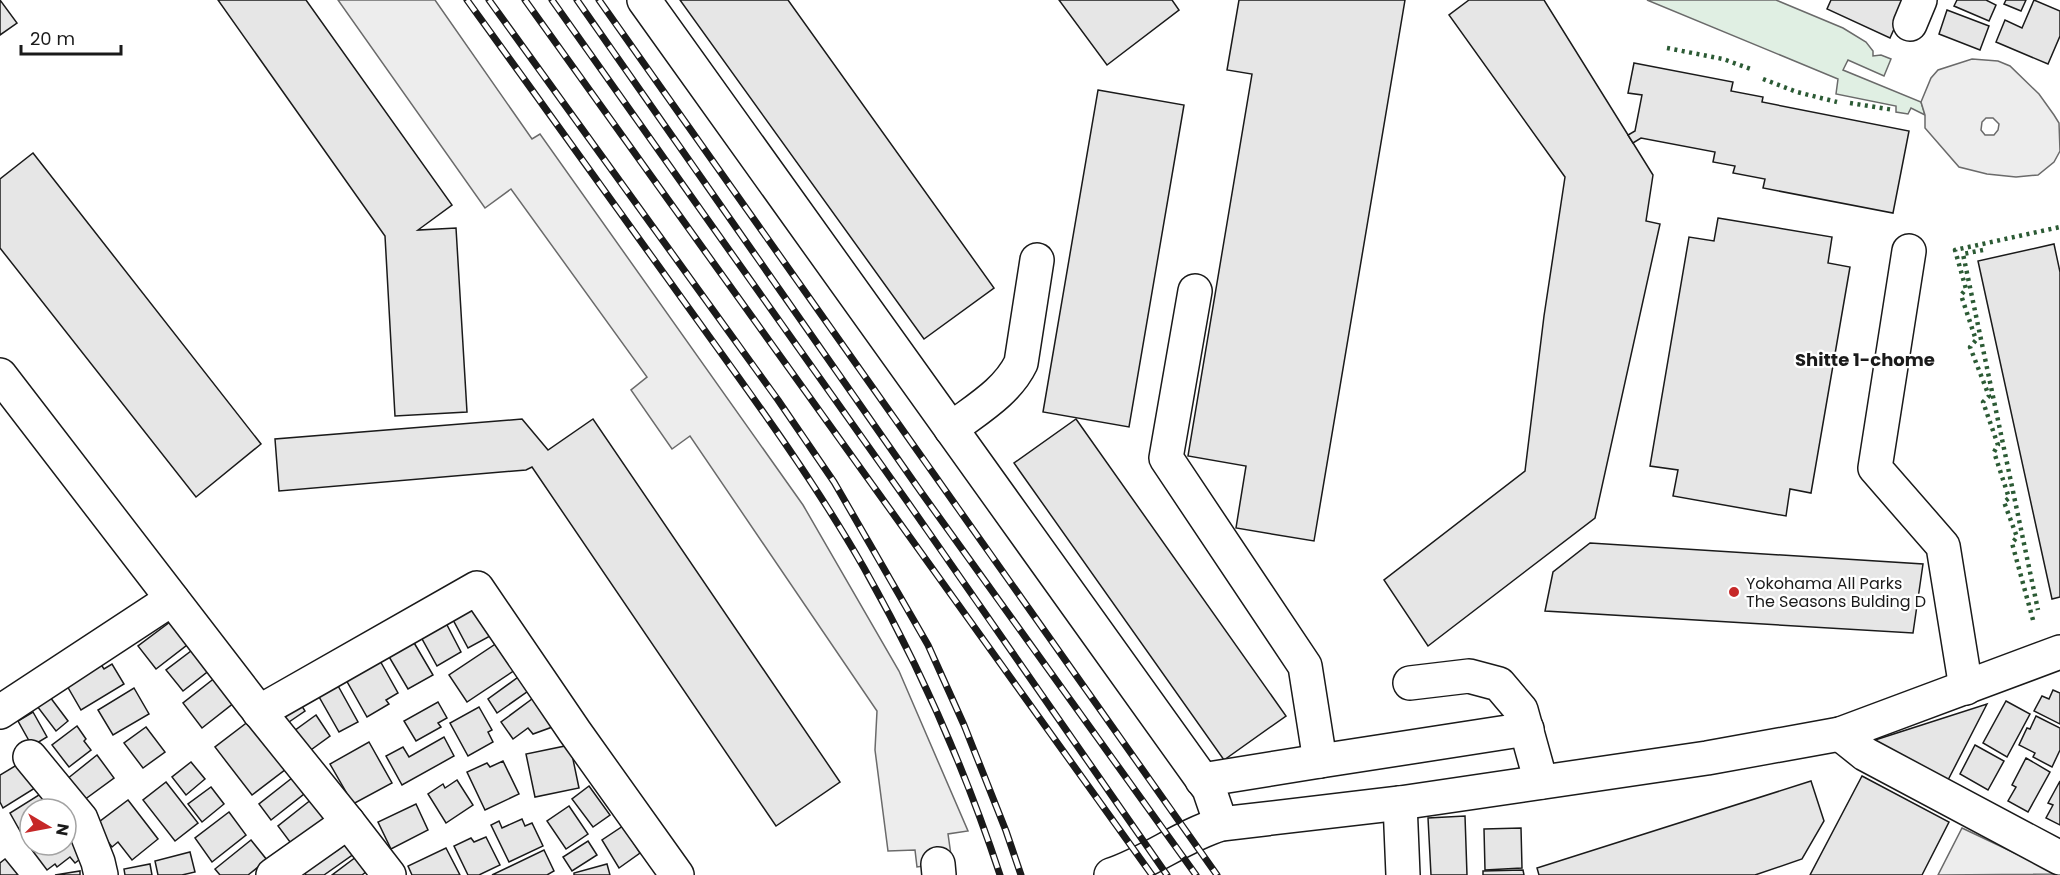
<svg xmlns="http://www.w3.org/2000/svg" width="2060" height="875" font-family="Poppins,sans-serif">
  <rect width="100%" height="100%" fill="#fff"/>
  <path fill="#e0efe3" stroke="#6a6a6a" stroke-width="1.5" d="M1647 0H1776L1843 28 1866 42 1873 51V56L1881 55 1891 59 1884 76 1848 60 1843 70 1921 102 1925 115 1911 108 1908 114 1896 112V106L1836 94 1838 79Z"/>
  <g fill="#ededed" stroke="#6a6a6a" stroke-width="1.5" fill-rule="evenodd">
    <path d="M338 0H435L532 139 540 134 803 505 899 671 968 831 948 834 952 862 917 867 915 850 888 851 875 750 877 711 690 436 672 449 631 390 647 377 511 189 485 208Z"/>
    <path d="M1972 59 1998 61 2010 66 2039 94 2054 115 2059 123 2060 151 2054 162 2038 175 2016 177 1987 174 1959 167 1925 128V115L1921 102 1931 78 1938 70ZM1986 118H1993L1999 124 1998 130 1994 135H1985L1981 130 1982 122Z"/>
    <path d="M1962 828 2059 874 1938 875Z"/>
  </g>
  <g fill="#e6e6e6" stroke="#1a1a1a" stroke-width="1.5">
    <path d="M0 0 17 23 0 35Z"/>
    <path d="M218 0H306L452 205 418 230 456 228 467 412 395 416 385 236Z"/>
    <path d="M680 0H788L994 288 924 339Z"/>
    <path d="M1059 0H1172L1179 10 1107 65Z"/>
    <path d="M1239 0H1405L1314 541 1236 528 1246 466 1188 456 1252 74 1227 70Z"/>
    <path d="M1469 0H1544L1653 175 1646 221 1660 224 1595 518 1428 646 1384 580 1525 471 1544 316 1565 177 1449 15Z"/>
    <path d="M1831 0H1907L1890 38 1827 9Z"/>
    <path d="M1957 0H1986L1996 5 1989 21 1954 6Z"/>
    <path d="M2006 0H2026L2021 11 2004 4Z"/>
    <path d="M2034 0 2060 11V36L2048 64 1996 42 2005 20 2022 28Z"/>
    <path d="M1947 10 1989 26 1980 50 1939 34Z"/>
    <path d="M1634 63 1733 82 1731 91 1763 97 1762 102 1909 131 1893 213 1763 188 1765 179 1733 173 1735 166 1713 162 1715 152 1641 138 1633 143 1628 135 1635 131 1642 95 1628 93Z"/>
    <path d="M1098 90 1184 105 1129 427 1043 412Z"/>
    <path d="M33 153 261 444 196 497 0 248V179Z"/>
    <path d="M1718 218 1832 237 1828 263 1850 267 1811 493 1790 489 1786 516 1673 496 1678 470 1650 466 1689 237 1714 241Z"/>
    <path d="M2054 244 2060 272V597L2052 599 1978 261Z"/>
    <path d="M522 419 548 450 593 419 840 782 776 826 532 467 526 470 279 491 275 439Z"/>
    <path d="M1076 419 1286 716 1224 760 1014 463Z"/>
    <path d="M1590 543 1923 564 1913 633 1545 611 1553 572Z"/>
    <path d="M475 603 492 635 468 648 451 616Z"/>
    <path d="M170 622 187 645 156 669 138 646Z"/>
    <path d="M446 623 461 652 437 666 421 637Z"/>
    <path d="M413 641 433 675 408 689 388 655Z"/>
    <path d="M497 643 515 670 467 702 449 675Z"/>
    <path d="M195 648 211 669 183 691 166 670Z"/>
    <path d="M379 659 398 693 386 700 389 704 367 717 345 678Z"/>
    <path d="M100 663 104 669 112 664 124 684 81 710 66 684Z"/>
    <path d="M521 675 531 689 497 713 488 699Z"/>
    <path d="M216 677 235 702 202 728 183 703Z"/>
    <path d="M337 684 358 722 339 732 318 695Z"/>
    <path d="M134 688 149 714 113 735 98 710Z"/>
    <path d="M2053 690 2060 693V724L2034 711 2042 696 2049 699Z"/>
    <path d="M536 696 555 726 533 734 528 728 513 739 501 722Z"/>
    <path d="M50 697 68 721 56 731 37 706Z"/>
    <path d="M2006 701 2030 714 2007 757 1983 743Z"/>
    <path d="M438 702 447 718 438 723 441 727 416 741 404 721Z"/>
    <path d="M300 703 305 711 286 724 281 715Z"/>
    <path d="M1987 704 1948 780 1872 741Z"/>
    <path d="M479 707 492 730 488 732 493 742 468 756 450 723Z"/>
    <path d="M33 712 47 737 32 746 18 721Z"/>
    <path d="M316 715 330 736 308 752 294 731Z"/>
    <path d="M2036 716 2060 728V750L2052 767 2033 757 2035 753 2019 745 2027 728 2030 729Z"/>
    <path d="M249 721 286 769 252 795 215 747Z"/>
    <path d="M77 726 86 739 84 741 91 750 69 767 52 745Z"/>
    <path d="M146 727 165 752 143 768 124 743Z"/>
    <path d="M444 737 454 756 402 785 386 756 403 747 409 757Z"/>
    <path d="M369 742 392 783 353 804 330 764Z"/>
    <path d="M570 745 579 788 535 797 526 754Z"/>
    <path d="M1975 745 2004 761 1988 790 1960 774Z"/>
    <path d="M97 755 114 778 84 800 67 779Z"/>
    <path d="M2026 758 2050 772 2028 812 2008 801 2016 787 2012 785Z"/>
    <path d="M503 761 519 794 485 810 467 772 487 763 490 767Z"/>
    <path d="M191 762 205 779 186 795 172 777Z"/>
    <path d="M20 763 35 788 3 808 0 802V775Z"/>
    <path d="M1862 776 1949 822 1922 875H1810Z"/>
    <path d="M292 778 304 794 271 820 259 804Z"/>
    <path d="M457 780 473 805 446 823 428 794 443 784 445 788Z"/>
    <path d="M1811 781 1824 821 1802 859 1755 875H1539L1537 868Z"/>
    <path d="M2060 781V825L2046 818 2053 805 2048 803Z"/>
    <path d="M166 782 198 823 175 841 143 800Z"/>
    <path d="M589 786 610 815 593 827 572 799Z"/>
    <path d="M211 787 224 804 202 822 188 804Z"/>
    <path d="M42 793 51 809H30V834L24 838 10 813Z"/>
    <path d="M312 799 327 820 293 846 278 826Z"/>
    <path d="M128 800 158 839 132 860 118 842 112 847 95 825Z"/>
    <path d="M416 804 428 830 391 849 378 822Z"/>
    <path d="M569 806 588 834 566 849 547 821Z"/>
    <path d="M229 812 246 835 212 862 195 838Z"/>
    <path d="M1465 816 1467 875H1431L1428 818Z"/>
    <path d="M522 819 525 826 532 823 543 846 509 862 491 825 499 821 502 828Z"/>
    <path d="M66 826 88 853 75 863 70 857 57 867 55 864 47 870 32 850 38 845H66Z"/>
    <path d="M623 826 640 853 619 868 602 840Z"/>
    <path d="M1521 828 1522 868 1485 870 1484 829Z"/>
    <path d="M486 837 500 865 479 875H468L454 846 471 838 474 842Z"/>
    <path d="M251 840 267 860 248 875H220L215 869Z"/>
    <path d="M350 841 358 851 324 875H306L303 870 333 849 335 852Z"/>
    <path d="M588 841 597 855 572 871 563 857Z"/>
    <path d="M446 848 460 875H412L408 866Z"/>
    <path d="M544 850 554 871 547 875H492Z"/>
    <path d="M190 852 195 872 182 875H158L155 861Z"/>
    <path d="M360 854 371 868 362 875H332Z"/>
    <path d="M5 859 18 875H0V863Z"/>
    <path d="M150 864 152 875H125L124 869Z"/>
    <path d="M607 864 610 875H574V873Z"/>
    <path d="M1523 870 1524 875H1483V871Z"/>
    <path d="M80 871V875H55Z"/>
  </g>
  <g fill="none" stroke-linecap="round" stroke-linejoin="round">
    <g stroke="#1a1a1a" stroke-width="36">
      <g id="minor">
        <path d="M644 0 1209 789 1221 824"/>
        <path d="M1910 24 1920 0"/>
        <path d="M1909 251 1875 468 1943 546 1966 688"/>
        <path d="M1195 291 1166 458 1305 666 1320 761 1527 729"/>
        <path d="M0 375 253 704 348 822 273 875"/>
        <path d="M951 429C977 409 1007 392 1021 363L1037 260"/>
        <path d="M1410 683 1469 676 1499 684 1521 710 1541 782"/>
        <path d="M0 712 172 599"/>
        <path d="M259 712 477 588 575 732 677 875"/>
        <path d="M1840 734 1865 754 2060 858"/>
        <path d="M30 757 81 819 98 862 101 875"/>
        <path d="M1202 780 1320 761"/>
        <path d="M1400 803 1403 875"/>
        <path d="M348 822 389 875"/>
        <path d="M938 864 939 875"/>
        <path d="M1111 875C1150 862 1182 836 1221 824L1400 803 1707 758 1840 734 2060 652"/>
      </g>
    </g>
    <use href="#minor" stroke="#fff" stroke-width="33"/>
    <g stroke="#1a1a1a" stroke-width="7">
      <g id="rail">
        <path d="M467 0C541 102 614 204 688 307 749 392 812 477 864 568 919 665 965 769 1000 875"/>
        <path d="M489 0 778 400 834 482 928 645 964 725 1006 831 1021 875"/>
        <path d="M525 0 1152 875"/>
        <path d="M552 0 909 504 1167 875"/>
        <path d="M577 0 921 492 1196 875"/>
        <path d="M599 0 1217 875"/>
      </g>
    </g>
    <use href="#rail" stroke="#fff" stroke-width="4.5" stroke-dasharray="14" stroke-linecap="butt"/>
    <g stroke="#2b5a34" stroke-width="4.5" stroke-dasharray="3 4.5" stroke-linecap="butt">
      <path d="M1667 48 1723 59 1751 69"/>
      <path d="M1763 79 1797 92 1837 102"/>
      <path d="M1850 103 1894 110"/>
      <path d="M1983 250 1963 254 2038 610"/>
      <path d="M2033 620 2012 543 2017 537 2004 502 2009 498 1994 452 1998 445 1983 402 1989 396 1970 347 1976 340 1961 295 1966 289 1955 250 2060 227"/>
    </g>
  </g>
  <circle fill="#c62828" stroke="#fff" stroke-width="2" cx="1734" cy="592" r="6"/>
  <g text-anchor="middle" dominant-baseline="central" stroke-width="4.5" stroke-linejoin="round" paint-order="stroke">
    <g font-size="16" fill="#1a1a1a" stroke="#fff" text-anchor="start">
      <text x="1746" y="583">Yokohama All Parks<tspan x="1746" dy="18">The Seasons Bulding D</tspan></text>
    </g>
    <g font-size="18" font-weight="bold" fill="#1a1a1a" stroke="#fff">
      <text x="1865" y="359">Shitte 1-chome</text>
    </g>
  </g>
  <g transform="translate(48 827) rotate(100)"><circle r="28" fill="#ffffff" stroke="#a3a3a3" stroke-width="1.5"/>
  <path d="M0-4.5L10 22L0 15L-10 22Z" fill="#c62828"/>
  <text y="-9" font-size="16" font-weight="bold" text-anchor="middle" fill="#1a1a1a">N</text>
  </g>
  <path d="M21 45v9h100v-9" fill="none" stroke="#1a1a1a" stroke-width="3"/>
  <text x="30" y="45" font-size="18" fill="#1a1a1a" stroke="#ffffff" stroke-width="4.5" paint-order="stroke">20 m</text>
</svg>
